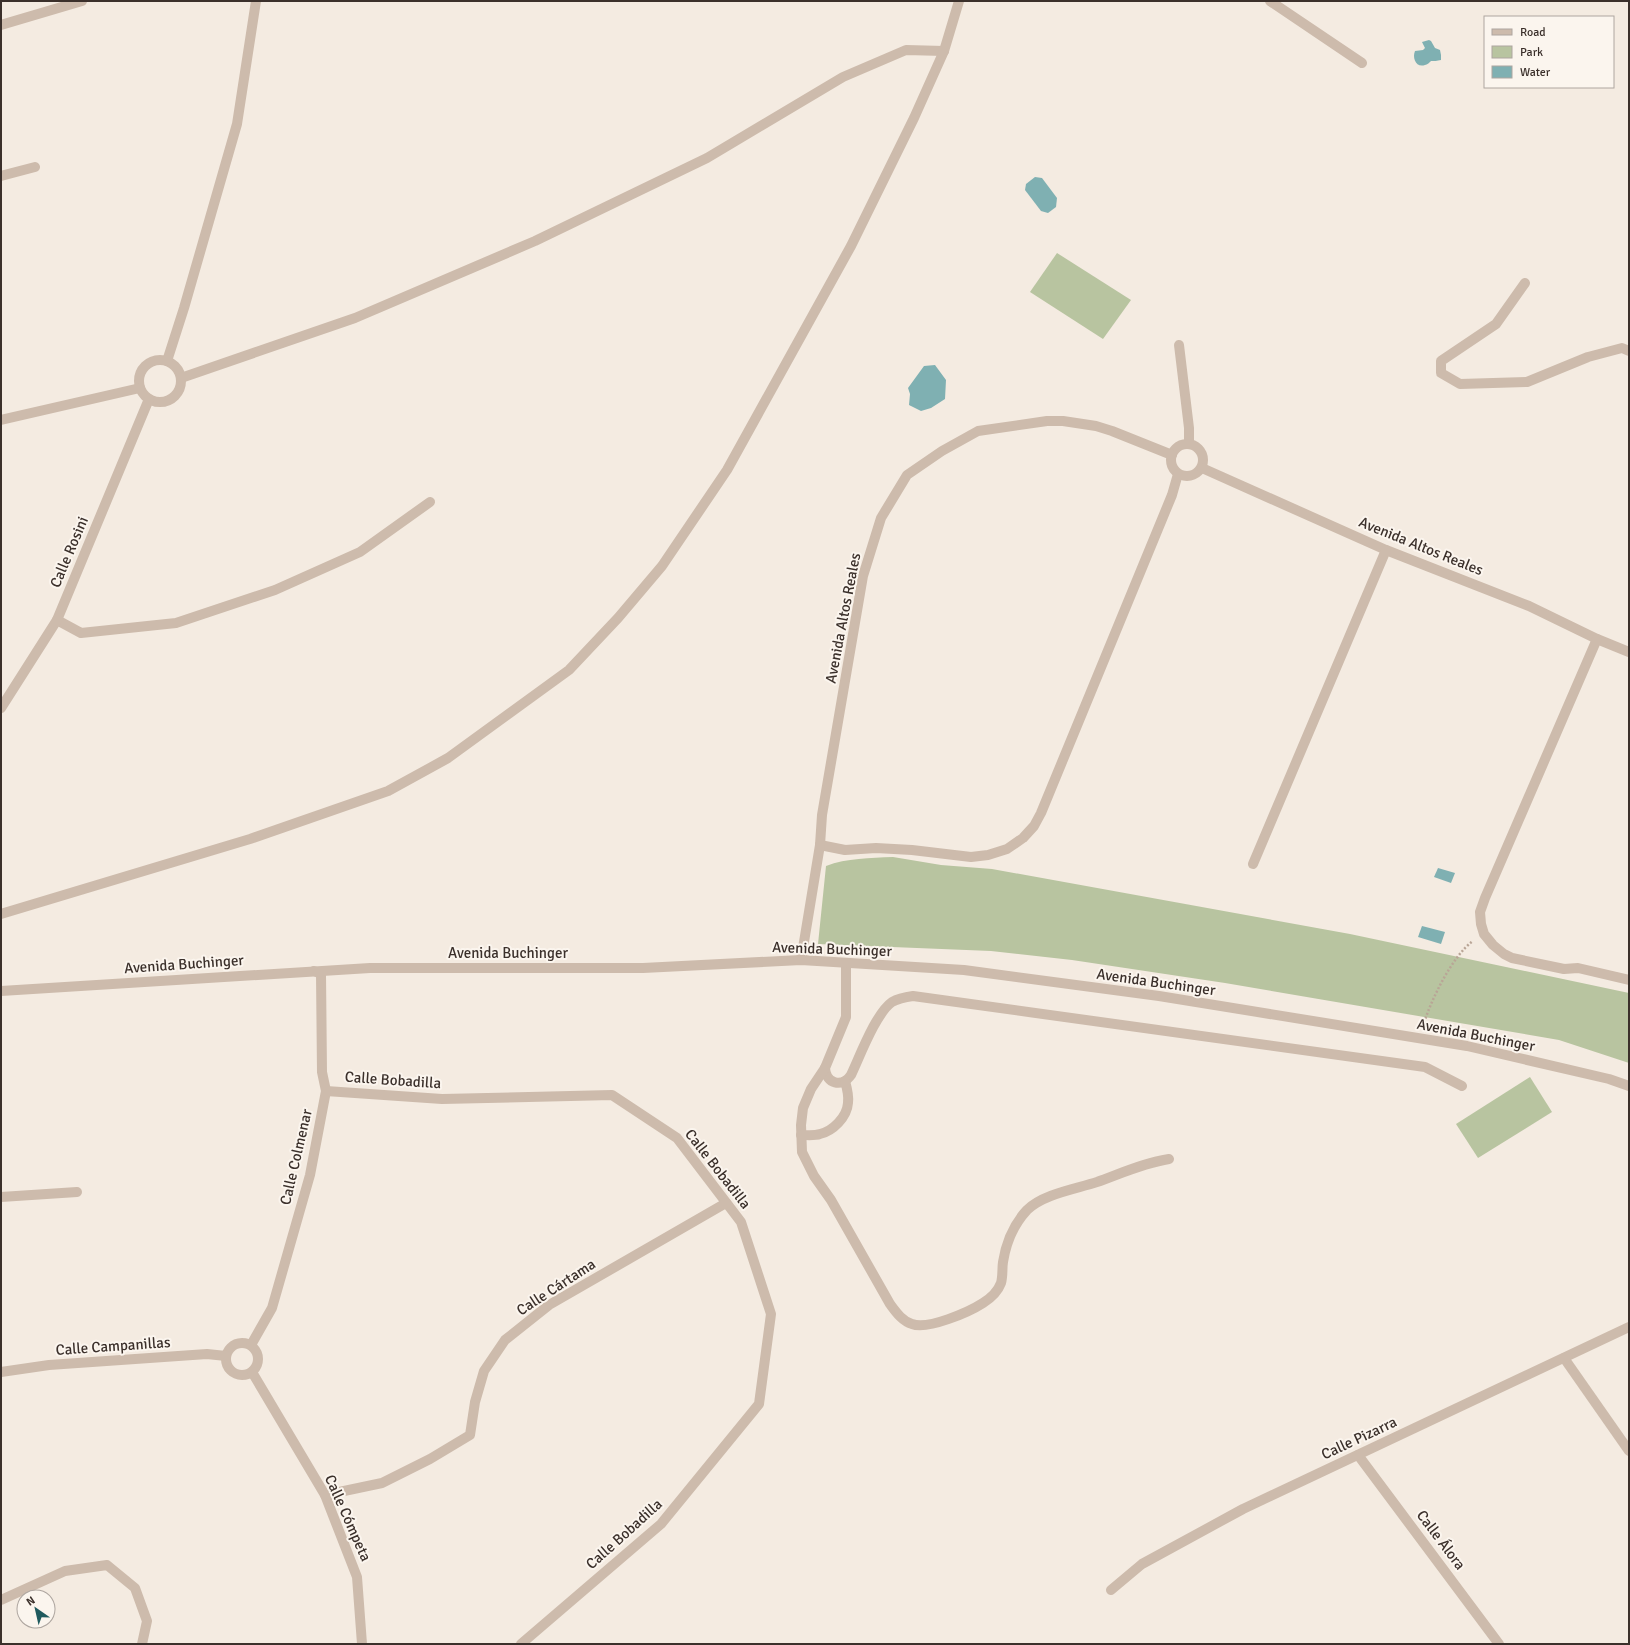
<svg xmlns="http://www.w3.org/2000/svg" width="1630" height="1645" font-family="Signika,sans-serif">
  <rect width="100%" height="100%" fill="#f4ebe1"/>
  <g fill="#b8c4a0">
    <path d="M1057 253 1131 300 1103 339 1030 292Z"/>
    <path d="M893 857 941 865 992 869 1350 934 1629 993V1063L1559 1040 1225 983 1072 960 991 951 818 944 826 866C847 858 870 858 893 857Z"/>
    <path d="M1530 1077 1552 1112 1478 1158 1456 1124Z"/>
  </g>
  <g fill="#7fb0b2">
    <path d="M1429 40 1431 41 1435 48 1440 50 1441 55V60C1437 61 1434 61 1431 61 1430 62 1427 65 1425 65 1416 68 1412 58 1415 51L1423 50 1425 48 1422 42Z"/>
    <path d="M1035 177 1042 178 1057 198 1056 207 1048 213 1041 211 1025 190 1026 184Z"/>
    <path d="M935 365 946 380 945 399 931 408 921 411 909 405 910 394 908 388 924 366Z"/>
    <path d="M1438 868 1455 873 1451 883 1434 877Z"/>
    <path d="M1422 926 1445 932 1441 944 1418 937Z"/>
  </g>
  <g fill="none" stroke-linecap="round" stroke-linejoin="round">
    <path stroke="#b9a596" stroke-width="2.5" stroke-dasharray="2 2" stroke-linecap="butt" d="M1423 1026C1430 1002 1452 956 1473 941"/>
    <g stroke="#cdbbac" stroke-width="10">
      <path d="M1270 1 1362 63"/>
      <path d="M1 25 82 1"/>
      <path d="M1 176 35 167"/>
      <path d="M1525 283 1496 324 1441 361V373L1460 384 1527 382 1588 357 1622 348 1629 351"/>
      <path d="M1179 345 1189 428V444"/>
      <circle cx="160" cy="381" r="21"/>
      <path d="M167 361 184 308 237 124 256 1"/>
      <path d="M181 378 355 318 535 241 707 158 843 77 906 50 944 51"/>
      <path d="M1 420 140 388"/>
      <circle cx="1187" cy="460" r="16"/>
      <path d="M1202 468 1386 550 1529 606 1597 639 1629 652"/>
      <path d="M57 620 81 633 176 623 275 590 360 552 430 502"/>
      <path d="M1597 639 1485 898 1480 912 1481 924 1484 934 1493 945 1504 954 1512 958 1564 969 1578 968 1629 980"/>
      <path d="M1 708 57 620 149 399"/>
      <path d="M820 845 845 850 876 848 912 850 971 857 988 855 1007 849 1023 838 1034 826 1041 813 1172 495 1178 474"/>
      <path d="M1253 864 1386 550"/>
      <path d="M1 914 250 839 388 791 448 758 569 670 618 618 662 566 727 470 851 246 914 118 944 51 959 1"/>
      <path d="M801 960 820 845 822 815 863 576 881 518 907 475 942 451 978 431 1047 421H1063L1096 426 1112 431 1172 455"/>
      <path d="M846 963V1017L825 1068C826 1084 842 1088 851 1075 860 1056 876 1013 892 1002 899 998 906 997 913 996L1425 1067 1462 1086"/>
      <path d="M825 1068 811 1089 803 1108 801 1125 802 1152 814 1176 831 1200 890 1304C896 1312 902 1321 912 1324 928 1330 969 1312 983 1303 991 1298 998 1291 1001 1283 1003 1276 1002 1268 1003 1262 1006 1243 1014 1224 1027 1210 1043 1194 1076 1189 1097 1182 1122 1173 1144 1163 1169 1159"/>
      <path d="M326 1091 442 1099 612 1095 677 1138 741 1222 771 1314 759 1404 661 1524 521 1644"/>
      <path d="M801 1135C807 1135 814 1136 820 1134 833 1131 847 1117 848 1103 849 1096 847 1088 845 1081"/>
      <path d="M1 1197 77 1192"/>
      <circle cx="242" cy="1359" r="16"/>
      <path d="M251 1345 272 1308 310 1175 326 1091 322 1072 321 974 314 971"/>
      <path d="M1564 1358 1629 1451"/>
      <path d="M1 1372 49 1365 207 1354 226 1356"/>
      <path d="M252 1372 325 1495 357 1577 362 1644"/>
      <path d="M1358 1455 1499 1644"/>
      <path d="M325 1495 382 1483 430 1459 470 1435 475 1402 484 1371 505 1340 549 1305 726 1203"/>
      <path d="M1111 1590 1142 1564 1243 1509 1629 1327"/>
      <path d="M1 1600 65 1571 107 1565 135 1588 147 1621 142 1644"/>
    </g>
    <path stroke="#cdbbac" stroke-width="10" d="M1 991 370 968H643L801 960 964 970 1159 996 1467 1046 1609 1079 1629 1086"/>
  </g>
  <g text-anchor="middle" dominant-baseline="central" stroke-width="4" stroke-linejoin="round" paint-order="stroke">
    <g font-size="15" fill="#3b302b" stroke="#fbf5ee">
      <text transform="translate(1421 546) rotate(22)">Avenida Altos Reales</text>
      <text transform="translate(69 552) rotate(-67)">Calle Rosini</text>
      <text transform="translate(843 618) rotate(-79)">Avenida Altos Reales</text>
      <text transform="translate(832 949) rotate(2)">Avenida Buchinger</text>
      <text x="508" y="953">Avenida Buchinger</text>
      <text transform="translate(184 964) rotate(-4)">Avenida Buchinger</text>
      <text transform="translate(1156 982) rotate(8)">Avenida Buchinger</text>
      <text transform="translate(1476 1035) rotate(11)">Avenida Buchinger</text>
      <text transform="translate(393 1080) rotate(4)">Calle Bobadilla</text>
      <text transform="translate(296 1157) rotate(-77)">Calle Colmenar</text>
      <text transform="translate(718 1169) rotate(52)">Calle Bobadilla</text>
      <text transform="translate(556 1287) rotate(-33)">Calle Cártama</text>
      <text transform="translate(113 1346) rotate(-4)">Calle Campanillas</text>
      <text transform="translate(1359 1438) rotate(-25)">Calle Pizarra</text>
      <text transform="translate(348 1518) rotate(66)">Calle Cómpeta</text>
      <text transform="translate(624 1534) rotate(-42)">Calle Bobadilla</text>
      <text transform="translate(1441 1540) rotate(53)">Calle Álora</text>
    </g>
  </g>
  <rect width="1630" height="1645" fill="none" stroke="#3b302b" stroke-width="4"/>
  <rect x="1484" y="16" width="130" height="72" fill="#fbf5ee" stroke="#aea6a0"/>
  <rect x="1492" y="29" width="20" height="6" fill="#cdbbac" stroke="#aea6a0"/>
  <text x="1520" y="36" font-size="12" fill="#3b302b">Road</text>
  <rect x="1492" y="46" width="20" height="12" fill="#b8c4a0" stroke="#aea6a0"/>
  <text x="1520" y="56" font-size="12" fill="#3b302b">Park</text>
  <rect x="1492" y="66" width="20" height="12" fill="#7fb0b2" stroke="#aea6a0"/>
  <text x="1520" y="76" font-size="12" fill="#3b302b">Water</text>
  <g transform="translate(36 1609) rotate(326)"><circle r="19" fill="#fbf5ee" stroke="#aea6a0"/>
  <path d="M0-3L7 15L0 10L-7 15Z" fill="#1f5a5e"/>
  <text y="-6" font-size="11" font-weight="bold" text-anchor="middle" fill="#3b302b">N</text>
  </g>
</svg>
